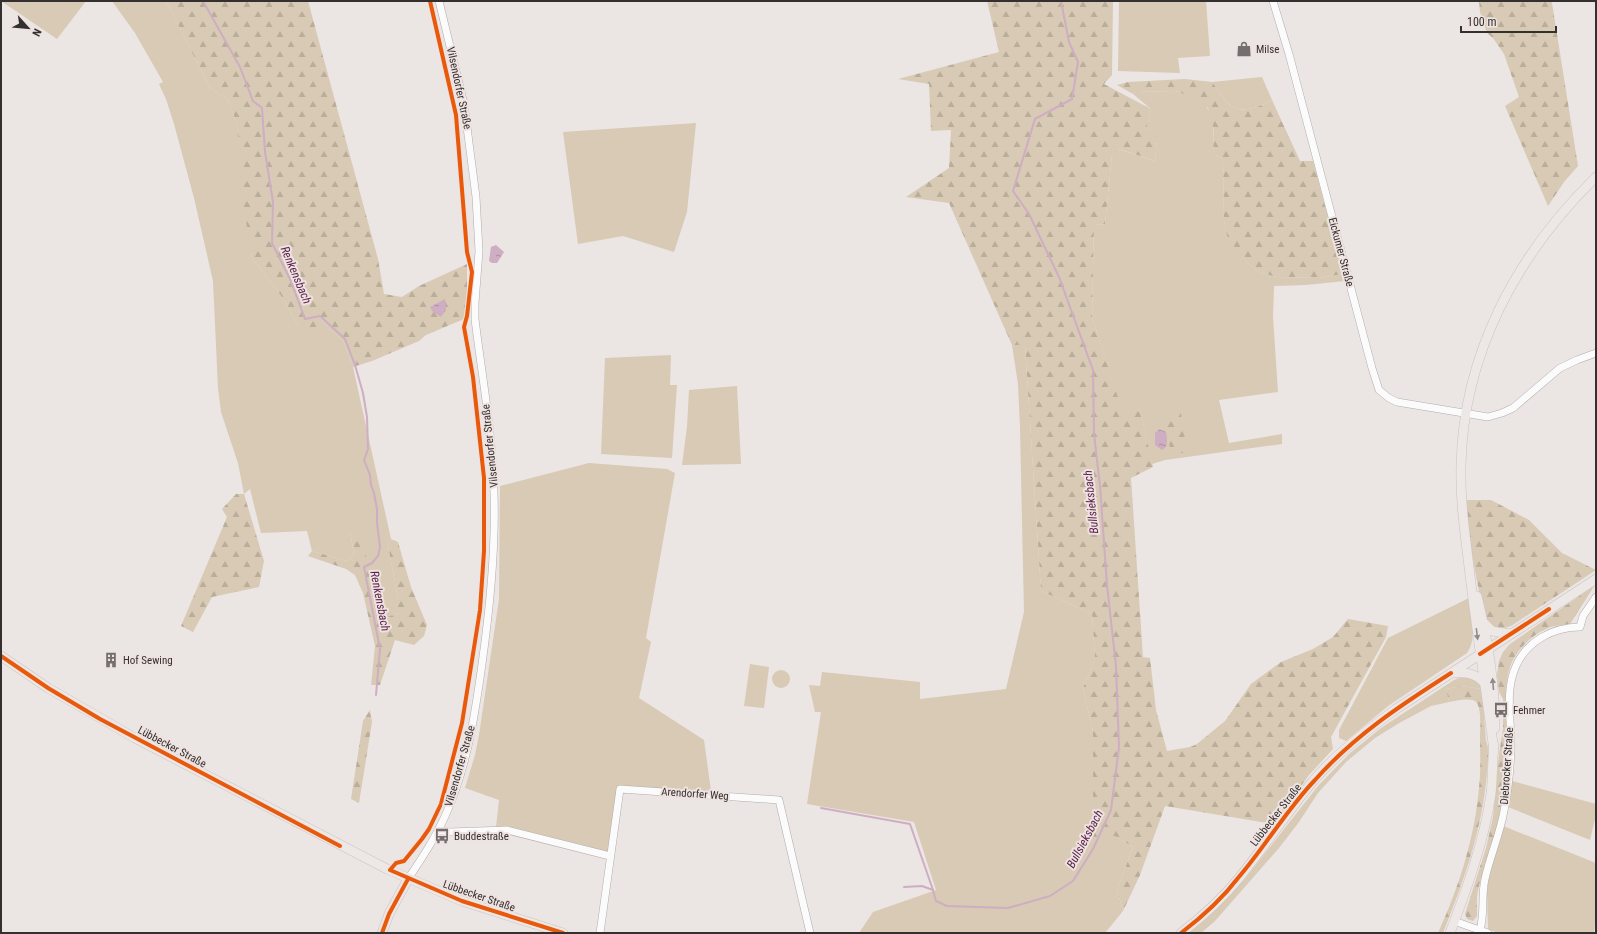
<svg xmlns="http://www.w3.org/2000/svg" width="1597" height="934" font-family="'Roboto Condensed',sans-serif">
  <defs>
    <pattern id="forest-firs" width="22" height="20" patternUnits="userSpaceOnUse"><rect width="22" height="20" fill="#d8cab4"/><path d="M5 1l3.5 6h-7zM16 11l3.5 6h-7z" fill="#baae9b"/></pattern>
    <pattern id="water-ripples" width="26" height="14" patternUnits="userSpaceOnUse"><rect width="26" height="14" fill="#cfadc2"/><path d="M2 4q2-2 4 0t4 0M15 11q2-2 4 0t4 0" fill="none" stroke="#a98d9e"/></pattern>
  </defs>
  <rect width="100%" height="100%" fill="#ebe5e4"/>
  <g fill="#d8cab4">
    <path d="M1 1H86L57 39Z"/>
    <path d="M112 1H166L210 88 228 100 237 124 252 258 282 297 299 327 320 317 330 330 343 340 353 367 391 539 388 546 398 598V613L385 619 371 578 350 532 354 555 347 561 312 551 307 531 261 533 250 489 244 494 238 463 221 412 218 388 213 281 194 198 174 124 166 99 159 84 163 82 135 33Z"/>
    <path d="M1119 1H1206L1210 56 1178 58 1180 73 1118 71Z"/>
    <path d="M1262 77 1272 100C1262 106 1240 115 1230 105 1223 99 1218 89 1212 82Z"/>
    <path d="M1175 91C1181 93 1190 94 1196 98 1217 109 1214 134 1213 154L1223 159 1224 221 1228 239 1250 265 1259 272 1276 277 1319 278 1343 274 1345 281 1306 285 1274 286 1273 317 1278 392 1219 400 1229 443 1282 434V444L1165 460 1152 464 1140 409 1123 414 1092 317 1094 225 1105 224 1112 155 1118 149 1155 161 1158 131H1146L1151 109 1133 94 1136 92Z"/>
    <path d="M696 123 687 212 674 252 623 236 578 244 563 132Z"/>
    <path d="M1012 345H1025L1041 591 1092 614 1095 659 1083 688 1093 731V836H1115L1133 847 1117 890 1123 911 1105 933H859L873 912 936 890 914 822 807 804 821 712H815L809 685 820 686 822 672 920 682V699L1006 689 1024 612 1020 428 1018 384Z"/>
    <path d="M671 355 670 385H677L672 458 601 454 605 358Z"/>
    <path d="M737 386 741 464 682 465 687 427 689 390Z"/>
    <path d="M589 463 667 469 675 473 646 638 651 642 639 698 704 740 712 798 622 792 613 853 513 828 496 827 499 800 465 788 475 755 479 735 499 599 500 486Z"/>
    <path d="M1469 598C1471 615 1478 638 1467 653L1388 706 1346 741 1339 738V730L1388 638Z"/>
    <path d="M750 664 769 667 764 708 744 706Z"/>
    <circle cx="781" cy="679" r="9"/>
    <path d="M1469 676 1479 683 1482 689 1461 686 1446 689 1449 702 1431 706 1401 722 1375 738 1346 762 1318 793 1299 822 1279 848 1215 921 1201 933H1189L1207 918 1244 880 1318 786 1349 754 1381 728 1454 680 1461 677Z"/>
    <path d="M1512 781 1596 804V815L1590 840 1508 807Z"/>
    <path d="M1503 826 1596 863V917L1594 933H1498L1488 929 1487 894 1489 874Z"/>
  </g>
  <g fill="url(#forest-firs)">
    <path d="M166 1H308L378 259 384 294 402 297 419 286 467 264V291L464 319 426 335 419 341 372 361 353 367 343 340 330 330 320 317 315 330 299 327 282 297 252 258 243 203 237 124 228 100 210 88Z"/>
    <path d="M987 1H1113L1112 75 1104 84 1151 109 1146 131H1158L1155 161 1119 149 1112 155 1105 224 1094 225 1092 317 1123 413 1140 409 1153 467 1131 478 1143 657 1150 658 1156 710 1167 751 1190 747 1197 744 1225 721 1251 684 1281 662 1313 649 1333 637 1348 619 1388 626 1386 637 1331 737 1333 749 1309 775 1274 824 1165 806 1140 875 1123 911 1117 890 1133 847 1115 836 1093 837V731L1083 688 1095 659 1092 614 1041 591 1025 345H1012L949 203 906 197 949 168 951 130 931 131 929 84 898 79 999 52Z"/>
    <path d="M1479 1H1551L1552 3 1578 166 1564 182 1548 206 1505 106 1519 97 1504 54 1493 38 1487 33 1480 12Z"/>
    <path d="M1185 79 1212 82C1218 89 1223 99 1230 105 1240 115 1262 106 1272 100L1300 161H1313L1343 274 1319 278 1276 277 1259 272 1250 265 1228 240 1224 221 1223 159 1213 154 1214 130 1208 108 1196 98 1175 91 1136 92 1133 94 1117 85 1128 82Z"/>
    <path d="M1180 407 1187 452 1171 455 1164 411Z"/>
    <path d="M236 494H244L264 561 259 587 212 597 193 632 181 626 227 517 222 509Z"/>
    <path d="M1467 500H1491L1529 520 1562 553 1596 570 1511 626C1503 629 1494 631 1488 623 1482 615 1481 601 1479 591 1473 561 1467 531 1467 500Z"/>
    <path d="M359 527 371 578 385 618 398 613V598L388 546 391 539 398 542 411 587 427 625 424 636 414 645 395 640 380 685H371L375 646 363 593 355 575 346 569 308 556 312 551 347 561 354 555 350 532 351 528Z"/>
    <path d="M1595 585 1570 624C1563 625 1553 625 1546 629 1532 635 1519 648 1512 662 1501 685 1508 734 1507 761 1505 785 1501 810 1495 834 1491 851 1483 868 1479 886 1476 896 1477 906 1477 916L1473 921 1467 919 1465 914 1486 848 1493 817 1499 754 1503 729V699L1499 692 1497 675 1499 661 1503 652 1510 644Z"/>
    <path d="M1461 686 1482 689 1486 741C1490 750 1488 761 1487 771 1483 828 1464 881 1443 933H1438C1459 887 1475 837 1479 787 1481 771 1480 754 1480 738 1480 729 1482 708 1476 702 1471 697 1456 701 1449 702L1446 689Z"/>
    <path d="M370 710 372 722 359 803 351 799 363 721Z"/>
  </g>
  <g fill="url(#water-ripples)">
    <path d="M496 245 504 252 497 263H492L489 261 491 247Z"/>
    <path d="M445 299 446 310 441 317 432 311 430 307Z"/>
    <path d="M1159 429 1166 432C1167 438 1169 447 1162 450L1155 445V433Z"/>
  </g>
  <g fill="none" stroke-linecap="round" stroke-linejoin="round">
    <g stroke="#cfadc2" stroke-width="2">
      <path d="M203 1 240 67 253 101 262 108 265 152 273 202 272 243 290 279 305 319 320 316 345 339 355 365 363 393 367 417 368 449 364 460 370 475 371 485 374 493 377 509V523L380 547 378 556 372 563 364 567 380 649 376 695"/>
      <path d="M821 808 910 824 933 890"/>
      <path d="M904 887 922 886 933 890 936 901 947 906 1008 908 1050 896 1073 881 1093 849 1111 810 1119 747 1116 666 1107 585 1100 486 1094 434 1093 370 1059 277 1029 214 1013 191 1035 119 1072 99 1078 62 1069 42 1061 1"/>
    </g>
    <g stroke="#b1acab" stroke-width="8">
      <g id="minor">
        <path d="M1273 1 1289 54 1372 368 1379 390 1389 398 1397 402 1488 417 1502 413 1513 408 1560 368 1577 360 1596 353"/>
        <path d="M438 830 450 832 507 830 610 856"/>
        <path d="M408 879C422 858 436 837 446 814 467 767 475 715 482 664 490 607 496 551 494 493 493 435 482 377 475 319V303L479 251 476 197 464 104 439 1"/>
        <path d="M1454 921 1488 933"/>
        <path d="M1480 930C1485 913 1481 896 1485 879 1490 856 1500 834 1504 811 1508 792 1510 771 1511 751 1512 723 1504 692 1516 666 1527 641 1553 627 1580 627L1583 616 1596 597"/>
        <path d="M600 933 620 789 779 800 810 933"/>
      </g>
    </g>
    <g stroke="#c7c4c4" stroke-width="10">
      <g id="major">
        <path d="M1477 596C1488 640 1495 684 1495 728"/>
        <path d="M1484 623 1492 631 1510 634"/>
        <path d="M1 656 48 688 135 738 387 869 462 901 563 933"/>
        <path d="M1453 673C1466 672 1476 673 1485 684"/>
        <path d="M1494 751C1486 689 1476 628 1469 567 1465 533 1460 500 1461 466 1463 354 1517 254 1596 177"/>
        <path d="M382 933 389 914 408 879"/>
        <path d="M1181 933C1202 917 1222 899 1239 878 1264 847 1287 813 1313 781 1337 753 1366 731 1396 709L1596 579"/>
        <path d="M1450 933C1467 888 1484 842 1491 794 1493 778 1492 761 1494 745"/>
      </g>
    </g>
    <use href="#minor" stroke="#fcfbfb" stroke-width="7"/>
    <use href="#major" stroke="#ede8e5" stroke-width="9"/>
    <g stroke="#eee3e1" stroke-width="6">
      <g id="cycleway">
        <path d="M430 1 456 115 467 252 472 272 467 316 464 327 473 377 484 478V551L480 610 462 723 441 804 429 829 422 839 404 861 396 863 390 870 462 901 563 933"/>
        <path d="M1480 654 1549 609"/>
        <path d="M1 656 48 688 100 719 340 846"/>
        <path d="M382 933 389 914 408 879"/>
        <path d="M1181 933C1202 917 1222 899 1238 878 1265 847 1287 809 1315 780 1355 735 1401 705 1451 673"/>
      </g>
    </g>
    <use href="#cycleway" stroke="#e8590c" stroke-width="4"/>
  </g>
  <defs><path id="oneway-solid" d="M-6-.8H1V-3.2L6.5 0L1 3.2V.8H-6Z"/></defs>
  <g fill="#908c8a">
    <use href="#oneway-solid" transform="translate(1477 634) rotate(83)"/>
    <use href="#oneway-solid" transform="translate(1493 684) rotate(-95)"/>
  </g>
  <defs>
    <g id="shop-bare" transform="scale(1.2)"><path d="M-5-2.5h2.3a2.7 3.5 0 0 1 5.4 0H5L5.5 6h-11ZM-1.5-2.5h3a1.5 2.3 0 0 0-3 0Z" fill="#746f6e" stroke="#eee3e1" stroke-width="2.5" paint-order="stroke"/></g>
    <g id="building-bare" transform="scale(1.2)"><path d="M-4-6H4V6H1V3H-1V6H-4ZM-2.5-4.3h1.7v1.8h-1.7ZM.8-4.3h1.7v1.8H.8ZM-2.5-1h1.7V.8h-1.7ZM.8-1h1.7V.8H.8Z" fill="#746f6e" stroke="#eee3e1" stroke-width="2.5" paint-order="stroke"/></g>
    <g id="bus-bare" transform="scale(1.2)"><path d="M-5-6H5V4H4V6H2V4H-2V6H-4V4H-5ZM-3.5-4V0h7V-4ZM-3.5 1.2v1.5H-2V1.2ZM2 1.2v1.5H3.5V1.2Z" fill="#746f6e" stroke="#eee3e1" stroke-width="2.5" paint-order="stroke"/></g>
  </defs>
  <g fill-rule="evenodd">
    <use href="#shop-bare" x="1244" y="49"/>
    <use href="#building-bare" x="111" y="660"/>
    <use href="#bus-bare" x="1501" y="710"/>
    <use href="#bus-bare" x="442" y="836"/>
  </g>
  <g text-anchor="middle" dominant-baseline="central" stroke-width="4" stroke-linejoin="round" paint-order="stroke">
    <g font-size="11" fill="#34302f" stroke="#eee3e1" text-anchor="start">
      <text x="1256" y="49">Milse</text>
      <text x="123" y="660">Hof Sewing</text>
      <text x="1513" y="710">Fehmer</text>
      <text x="454" y="836">Buddestraße</text>
    </g>
    <g font-size="11" fill="#34302f" stroke="#eee3e1">
      <text transform="translate(459 88) rotate(78)">Vilsendorfer Straße</text>
      <text transform="translate(1341 252) rotate(75)">Eickumer Straße</text>
      <text transform="translate(490 446) rotate(-96)">Vilsendorfer Straße</text>
      <text transform="translate(172 747) rotate(28)">Lübbecker Straße</text>
      <text transform="translate(460 766) rotate(-74)">Vilsendorfer Straße</text>
      <text transform="translate(1507 766) rotate(-86)">Diebrocker Straße</text>
      <text transform="translate(695 794) rotate(4)">Arendorfer Weg</text>
      <text transform="translate(1276 815) rotate(-52)">Lübbecker Straße</text>
      <text transform="translate(479 896) rotate(19)">Lübbecker Straße</text>
    </g>
    <g font-size="12" font-style="italic" fill="#5d244d" stroke="#eee3e1">
      <text transform="translate(296 275) rotate(67)">Renkensbach</text>
      <text transform="translate(1091 502) rotate(-96)">Bullsieksbach</text>
      <text transform="translate(380 601) rotate(79)">Renkensbach</text>
      <text transform="translate(1085 839) rotate(-62)">Bullsieksbach</text>
    </g>
  </g>
  <rect width="1597" height="934" fill="none" stroke="#34302f" stroke-width="4"/>
  <g transform="translate(28 28) rotate(117)" stroke="#eee3e1" stroke-width="3" paint-order="stroke">
  <path d="M0-3L7 15L0 10L-7 15Z" fill="#34302f"/>
  <text y="-6" font-size="11" font-weight="bold" text-anchor="middle" fill="#34302f">N</text>
  </g>
  <path d="M1461 26v6h95v-6" fill="none" stroke="#34302f" stroke-width="2"/>
  <text x="1467" y="26" font-size="12" fill="#34302f" stroke="#eee3e1" stroke-width="3" paint-order="stroke">100 m</text>
</svg>
